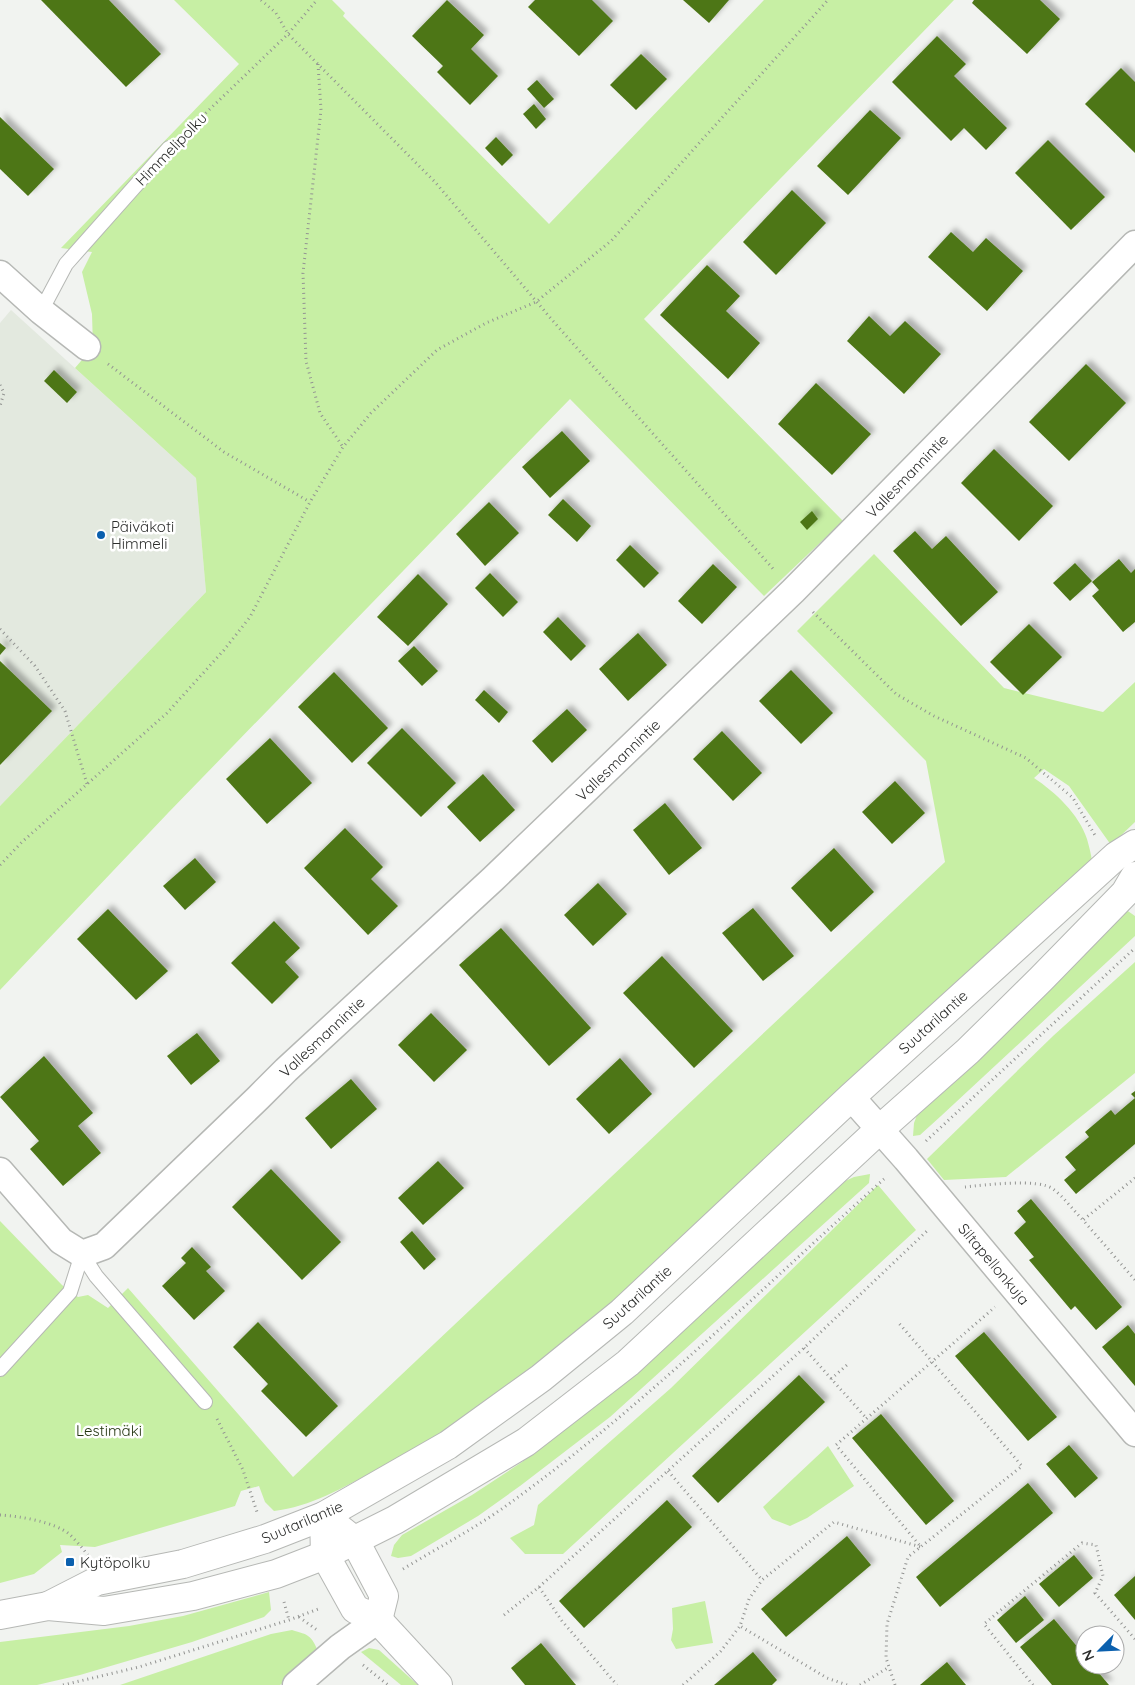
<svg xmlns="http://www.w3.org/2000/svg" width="1135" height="1685" font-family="Quicksand,sans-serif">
  <defs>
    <filter id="shadow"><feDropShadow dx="4.5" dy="-4.5" stdDeviation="2.5" flood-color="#0004"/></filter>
  </defs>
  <rect width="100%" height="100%" fill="#f1f3f0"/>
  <path fill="#e3e9df" d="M11 310 196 478 206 592 0 806V323Z"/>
  <g fill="#c7efa4">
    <path d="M174 0H332L345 13 343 16 549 224 764 0H954L644 319 843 521 764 596 570 399 168 813 0 990V806L206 592 196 478 75 368 93 347 92 314 82 272 92 252 61 248 239 64Z"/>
    <path d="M874 554 1004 688 1103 712 1135 682V822L1111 845 1069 786 1044 769 1034 778C1055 792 1079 814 1087 839 1089 846 1091 854 1092 861 997 950 901 1039 805 1128 672 1252 539 1385 376 1470 344 1487 310 1507 274 1511L265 1502 259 1486 241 1491 235 1506 95 1547 60 1545 62 1552 34 1574 0 1583V1221L62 1285 78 1297 88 1295 108 1308 128 1288 293 1477 945 862 926 761 797 631Z"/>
    <path d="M1125 909 1135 916V936L941 1116 920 1135 913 1136 914 1123 917 1115 1016 1022Z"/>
    <path d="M1135 962V1073L1006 1177 944 1180 927 1159 1053 1036Z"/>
    <path d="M870 1174 869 1183 610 1417 520 1486 478 1516 411 1556 398 1558 391 1556 394 1545 402 1535 472 1495 522 1462 616 1390 843 1182 854 1177Z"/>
    <path d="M878 1185 916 1230 563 1554H525L510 1538 534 1525 538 1505 671 1388Z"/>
    <path d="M828 1446 854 1486 807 1518 790 1526 772 1519 763 1507Z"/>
    <path d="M269 1592 271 1610 264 1617 192 1642 80 1675 37 1685H0V1642L129 1626 183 1616Z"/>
    <path d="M705 1601 713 1643 676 1649 671 1640 673 1629 672 1608Z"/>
    <path d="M292 1630C309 1635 311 1635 318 1651L310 1660 280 1685H120L271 1634Z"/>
    <path d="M369 1648 379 1650 418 1685H401L361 1652Z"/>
  </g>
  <g fill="#4d7618" filter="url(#shadow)">
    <path d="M41 0H109L161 54 126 87Z"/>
    <path d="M447 0 484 35 471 49 498 76 470 105 437 72 443 66 412 36Z"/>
    <path d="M535 0H592L613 21 579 56 528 7Z"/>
    <path d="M683 0H729L709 23Z"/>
    <path d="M974 0H1040L1060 19 1027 54 972 3Z"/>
    <path d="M937 36 966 64 954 76 1007 128 986 150 964 128 951 141 892 82Z"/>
    <path d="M641 54 667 79 636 110 610 85Z"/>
    <path d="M1121 68 1135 82V153L1085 104Z"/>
    <path d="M537 80 554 99 544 108 527 89Z"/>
    <path d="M534 104 546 119 536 129 523 114Z"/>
    <path d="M870 110 901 138 848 195 817 166Z"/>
    <path d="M0 117 54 169 28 196 0 169Z"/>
    <path d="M496 137 513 155 502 166 485 148Z"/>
    <path d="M1048 140 1105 197 1071 230 1015 173Z"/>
    <path d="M792 190 826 223 776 275 743 242Z"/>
    <path d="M951 232 973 252 986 238 1023 271 987 311 928 257Z"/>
    <path d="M707 265 740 296 726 311 760 343 728 379 660 315Z"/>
    <path d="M869 316 890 336 905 321 941 354 904 394 847 341Z"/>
    <path d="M1086 364 1126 403 1069 461 1029 422Z"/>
    <path d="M54 370 77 392 67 403 44 381Z"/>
    <path d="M816 383 871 434 832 475 778 424Z"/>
    <path d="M562 431 590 461 550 498 522 467Z"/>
    <path d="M994 449 1053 506 1019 541 961 483Z"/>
    <path d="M563 499 591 526 577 542 548 515Z"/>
    <path d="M489 502 519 533 485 566 456 534Z"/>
    <path d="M812 511 818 519 807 530 800 522Z"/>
    <path d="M915 531 932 549 946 536 998 592 961 626 893 551Z"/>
    <path d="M630 545 659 573 644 588 616 560Z"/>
    <path d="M1119 559 1131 573 1135 569V622L1123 632 1092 596 1099 590 1092 582Z"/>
    <path d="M1075 563 1092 581 1070 601 1053 583Z"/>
    <path d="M713 564 737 587 702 624 678 601Z"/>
    <path d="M490 573 518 602 503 617 475 588Z"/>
    <path d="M418 574 448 604 408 646 377 617Z"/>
    <path d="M558 617 586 646 571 661 543 632Z"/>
    <path d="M1029 624 1062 657 1023 695 990 662Z"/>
    <path d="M638 633 667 665 628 701 599 669Z"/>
    <path d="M0 643 6 648 0 655Z"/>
    <path d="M414 646 438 671 422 686 398 661Z"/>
    <path d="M0 661 52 711 0 765Z"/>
    <path d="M791 670 833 713 801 744 759 701Z"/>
    <path d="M334 672 388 728 352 763 298 707Z"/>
    <path d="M484 690 508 712 499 723 475 700Z"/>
    <path d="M567 709 587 730 552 763 532 741Z"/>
    <path d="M402 728 456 783 421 817 367 763Z"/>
    <path d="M722 731 762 773 733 801 693 759Z"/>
    <path d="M270 738 312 783 267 824 226 779Z"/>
    <path d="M483 774 515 810 480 842 447 807Z"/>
    <path d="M895 781 925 813 892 844 862 812Z"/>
    <path d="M665 803 702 848 669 875 633 830Z"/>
    <path d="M345 828 383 867 371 879 398 906 368 935 304 868Z"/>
    <path d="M834 848 874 892 831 932 791 888Z"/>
    <path d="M195 858 216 882 185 910 163 886Z"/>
    <path d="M598 883 627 914 593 946 564 915Z"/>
    <path d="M753 908 794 956 763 981 722 933Z"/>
    <path d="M108 909 168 971 136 1000 77 939Z"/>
    <path d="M274 921 300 948 285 962 299 977 272 1004 231 963Z"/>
    <path d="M501 928 591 1028 549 1066 459 965Z"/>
    <path d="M662 956 733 1031 694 1068 623 993Z"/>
    <path d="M431 1013 467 1050 434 1082 398 1045Z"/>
    <path d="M197 1033 220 1061 191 1085 167 1056Z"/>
    <path d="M44 1056 93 1113 78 1126 101 1153 63 1186 30 1149 39 1141 0 1097Z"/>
    <path d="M620 1058 652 1094 609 1134 576 1099Z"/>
    <path d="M351 1079 377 1109 331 1149 305 1118Z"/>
    <path d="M1135 1091V1144L1076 1194 1064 1180 1076 1170 1065 1157 1089 1137 1085 1132 1111 1110 1115 1115 1135 1098 1131 1094Z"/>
    <path d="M438 1161 464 1188 423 1225 398 1198Z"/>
    <path d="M271 1169 341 1242 302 1280 232 1207Z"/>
    <path d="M1031 1199 1122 1307 1096 1330 1075 1306 1071 1310 1029 1260 1034 1257 1014 1233 1026 1222 1017 1211Z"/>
    <path d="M412 1231 436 1259 424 1270 400 1242Z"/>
    <path d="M192 1247 211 1267 206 1271 225 1291 194 1320 162 1286 186 1263 181 1258Z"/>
    <path d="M258 1322 338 1406 306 1437 261 1391 268 1384 233 1347Z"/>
    <path d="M1128 1325 1135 1334V1386L1102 1347Z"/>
    <path d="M984 1332 1057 1417 1028 1441 955 1356Z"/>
    <path d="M799 1375 825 1402 718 1503 692 1476Z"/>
    <path d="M881 1414 954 1501 926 1525 852 1438Z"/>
    <path d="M1069 1445 1098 1478 1075 1498 1046 1464Z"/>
    <path d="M1028 1483 1053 1513 940 1607 916 1577Z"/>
    <path d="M667 1500 692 1527 584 1628 559 1601Z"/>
    <path d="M847 1536 871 1565 786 1637 761 1609Z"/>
    <path d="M1074 1555 1093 1578 1059 1607 1039 1584Z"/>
    <path d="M1135 1576V1620L1114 1595Z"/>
    <path d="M1025 1596 1044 1620 1016 1643 997 1620Z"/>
    <path d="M1054 1619 1085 1656V1665H1092L1109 1685H1052L1020 1647Z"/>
    <path d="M541 1643 576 1685H525L511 1668Z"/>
    <path d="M753 1652 777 1680 772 1685H714Z"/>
    <path d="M947 1662 966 1685H920Z"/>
  </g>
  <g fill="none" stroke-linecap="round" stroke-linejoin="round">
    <g stroke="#b6b8b5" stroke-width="16">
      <g id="lane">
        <path d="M41 311 66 264 169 148"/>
        <path d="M82 1254 96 1276 205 1402"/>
        <path d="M0 1369 70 1292 82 1254"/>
      </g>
    </g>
    <g stroke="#b6b8b5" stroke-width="29">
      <g id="street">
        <path d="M0 274 41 311 87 347"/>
        <path d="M851 1097 906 1159 1135 1433"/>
        <path d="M0 1171 61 1241 82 1254 104 1246 258 1098 286 1070 493 879 793 591 1135 244"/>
        <path d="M296 1685 340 1647 378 1620"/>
      </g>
    </g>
    <g stroke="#b6b8b5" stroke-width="30">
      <g id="secondary">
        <path d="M324 1516 325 1555 355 1609 378 1620 438 1685"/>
        <path d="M336 1526 355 1541 384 1596 378 1620"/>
      </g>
    </g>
    <g stroke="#b6b8b5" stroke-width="30">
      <g id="primary">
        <path d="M48 1606 97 1581 183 1564 265 1539 324 1516 448 1445 541 1378 622 1312 851 1097 1116 856 1135 844"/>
        <path d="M0 1615 48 1606 104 1611 193 1596 276 1574 325 1555 395 1520 526 1442 628 1363 880 1129 968 1051 1041 979 1125 893 1135 876"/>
      </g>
    </g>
    <g stroke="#939492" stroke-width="3" stroke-dasharray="1 4" stroke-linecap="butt">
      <path d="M261 0 276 13 288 34 435 182 553 321 775 571"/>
      <path d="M318 64 321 110 303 273 306 361 320 413 343 447"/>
      <path d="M184 134 288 34 317 0"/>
      <path d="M108 364 224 452 310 502"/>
      <path d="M0 385 4 393 0 406"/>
      <path d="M813 612 896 694 934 716 1026 758 1073 798 1096 837"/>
      <path d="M0 629 35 666 65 711 87 784"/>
      <path d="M0 865 22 842 167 713 224 650 250 617 310 502 343 447 371 413 437 350 486 323 536 302 611 241 828 0"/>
      <path d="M926 1141 1135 948"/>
      <path d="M1135 1178 1083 1220 1135 1280"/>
      <path d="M965 1187C984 1185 1039 1178 1053 1189 1064 1197 1073 1210 1083 1220"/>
      <path d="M804 1348 867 1419"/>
      <path d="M831 1379 848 1364"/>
      <path d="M217 1419 243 1470 257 1512"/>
      <path d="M668 1471 762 1580"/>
      <path d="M0 1515C19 1516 55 1522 69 1534 76 1540 82 1548 88 1555"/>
      <path d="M403 1569C439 1547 476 1528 510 1503 644 1406 761 1289 884 1179"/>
      <path d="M539 1587 804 1348 929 1229"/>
      <path d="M284 1602 289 1620"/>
      <path d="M504 1615 539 1587 562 1621 617 1685"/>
      <path d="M299 1617 317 1630"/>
      <path d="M363 1665 388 1685"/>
      <path d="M63 1685 139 1667 289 1620 321 1608"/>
      <path d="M683 1685 721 1651 740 1626"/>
      <path d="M847 1685 827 1678 740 1626 749 1599 762 1580 834 1522 921 1547 836 1445 995 1307"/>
      <path d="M860 1685 889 1667"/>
      <path d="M895 1685 886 1658 887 1624 908 1557 1022 1466 897 1321"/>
      <path d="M1033 1685 984 1624 1082 1543 1096 1545 1103 1576 1095 1593 1135 1639"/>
    </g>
    <use href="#lane" stroke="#fff" stroke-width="14"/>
    <use href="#street" stroke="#fff" stroke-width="26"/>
    <use href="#secondary" stroke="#fff" stroke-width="28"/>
    <use href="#primary" stroke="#fff" stroke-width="28"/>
  </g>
  <g fill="#0b60ae" stroke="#fff" stroke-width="2">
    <circle cx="101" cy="535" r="5"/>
    <rect x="65" y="1557" width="10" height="10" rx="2.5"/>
  </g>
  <g text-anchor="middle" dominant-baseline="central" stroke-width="5" stroke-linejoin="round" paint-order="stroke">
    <g font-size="15" fill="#2d2e2d" stroke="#fff">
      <text transform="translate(171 149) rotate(-46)">Himmelipolku</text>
      <text transform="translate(907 476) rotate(-46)">Vallesmannintie</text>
      <text transform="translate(618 760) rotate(-44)">Vallesmannintie</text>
      <text transform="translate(933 1022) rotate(-42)">Suutarilantie</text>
      <text transform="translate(322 1037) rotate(-43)">Vallesmannintie</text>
      <text transform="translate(994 1264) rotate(50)">Siltapellonkuja</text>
      <text transform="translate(637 1297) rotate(-42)">Suutarilantie</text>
      <text transform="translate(302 1522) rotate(-23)">Suutarilantie</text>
    </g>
    <g font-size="15" fill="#2d2e2d" stroke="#fff" text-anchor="start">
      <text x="111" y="526">Päiväkoti<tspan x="111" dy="17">Himmeli</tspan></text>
      <text x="80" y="1562">Kytöpolku</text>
    </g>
    <g font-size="15" fill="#233510" stroke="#fff">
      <text x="109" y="1430">Lestimäki</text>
    </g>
  </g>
  <g transform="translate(1100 1650) rotate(246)"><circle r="24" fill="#ffffff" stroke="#ababab"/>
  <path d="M0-4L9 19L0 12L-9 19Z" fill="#0b60ae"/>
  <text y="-8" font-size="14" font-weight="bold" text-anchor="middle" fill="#2d2e2d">N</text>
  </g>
</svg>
